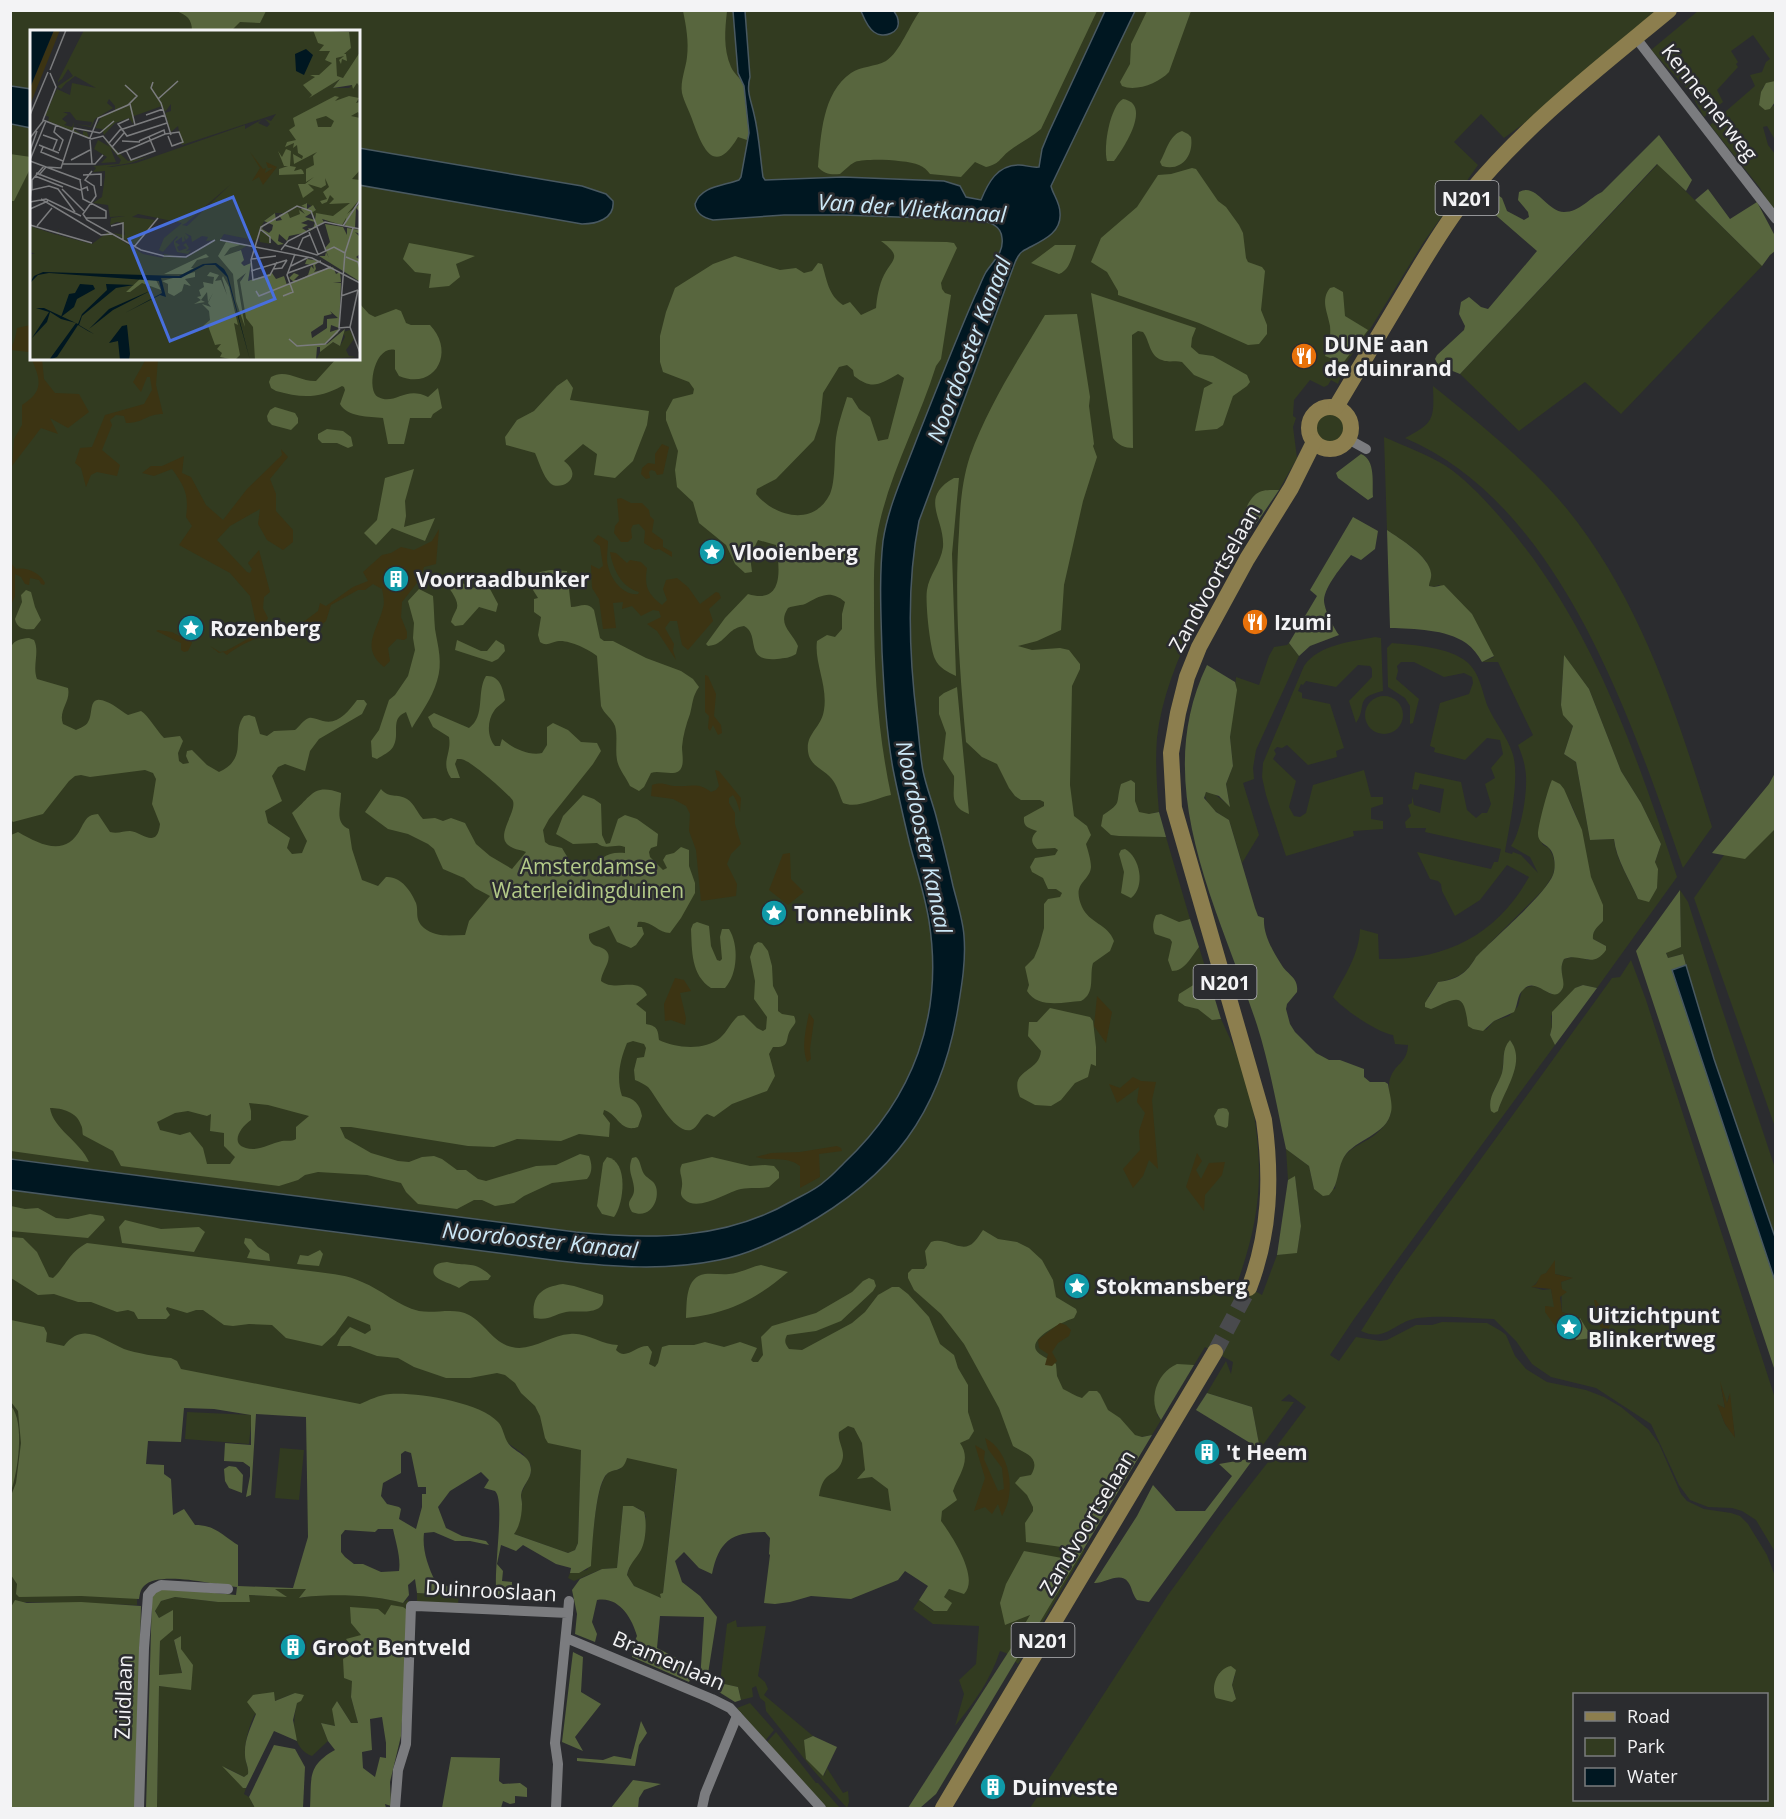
<svg xmlns="http://www.w3.org/2000/svg" width="1786" height="1819" font-family="'Open Sans',sans-serif">
  <rect width="100%" height="100%" fill="#2b2c2f"/>
  <g fill="#323b20" fill-rule="evenodd">
    <path d="M11 11H1656L1533 117 1504 138 1481 114 1454 142 1478 165 1423 243 1372 326 1346 363 1338 384 1331 380 1328 385 1324 387 1310 380 1294 400 1293 416 1296 418 1293 427 1297 458 1279 490H1274C1229 563 1167 652 1157 738 1155 762 1157 787 1159 812L1153 813 1157 837H1166L1190 919 1184 921 1194 953 1199 947 1206 970 1201 976 1218 1020 1221 1019C1228 1035 1236 1050 1242 1065 1248 1081 1251 1099 1254 1115 1264 1178 1259 1221 1238 1281L1262 1295 1277 1255 1297 1252 1301 1226 1295 1177 1288 1180 1286 1149 1309 1166 1314 1189H1335C1340 1136 1365 1153 1387 1122 1397 1108 1384 1092 1391 1076 1397 1062 1407 1063 1408 1045L1395 1044 1393 1035C1378 1033 1343 1009 1333 997 1345 975 1359 955 1360 929L1378 934 1379 959C1445 961 1497 935 1529 877L1507 865 1480 900 1455 916 1442 891 1441 884 1438 881 1430 879 1417 852 1491 869 1494 862H1498L1501 849 1425 832 1426 828H1406L1405 822 1411 816 1408 805 1412 803V796L1414 805 1440 813 1444 789 1420 784 1418 790 1412 789 1415 772 1461 782 1467 810 1476 818 1482 813H1487L1491 804 1485 784 1495 778 1491 768 1503 754 1500 740 1487 738 1465 760 1434 752 1435 748 1430 746 1440 703 1469 694 1473 683 1472 677 1464 673 1444 677 1414 662H1401L1397 666 1398 671 1396 679 1419 699 1413 723 1410 724V706L1405 698 1388 687 1387 648 1392 643C1414 645 1449 647 1467 662 1480 673 1482 692 1488 707 1495 723 1507 736 1512 752 1521 774 1509 828 1505 852L1512 854 1513 852 1521 855 1538 873 1530 857 1511 846C1522 830 1529 786 1525 768 1524 760 1521 753 1518 745L1533 735 1498 662H1482L1494 657 1439 585 1434 587 1429 586 1426 561 1413 548 1387 530 1384 437C1404 446 1427 454 1446 466 1468 481 1488 503 1505 523 1592 624 1636 753 1677 877L1597 988 1583 985 1575 988 1551 1016 1552 1027 1550 1035 1555 1045 1354 1319 1330 1355 1339 1361 1356 1337 1380 1341 1387 1340 1416 1325H1432L1442 1322 1487 1323 1501 1331 1506 1335 1515 1356 1526 1369 1547 1382 1586 1390 1604 1397 1621 1407 1649 1430 1659 1444 1681 1494 1687 1501 1704 1509 1731 1513 1740 1516 1748 1524 1767 1555 1775 1576V1808H1030L1168 1595 1221 1522 1272 1457 1279 1443 1306 1407 1289 1394 1281 1401 1294 1402 1260 1449 1252 1407 1207 1393 1226 1361 1231 1374 1233 1362 1205 1347 1194 1365 1188 1366 1157 1415 1161 1420 1152 1435 1141 1437 1076 1549 1085 1550 1018 1664 1006 1653 1000 1651C991 1679 974 1703 955 1726L964 1694 959 1680 976 1664 979 1626 933 1624 913 1609 919 1600 933 1611 949 1589 956 1591 676 1474 663 1594 661 1599 634 1586 627 1575 646 1517C642 1507 633 1506 623 1507L617 1568 602 1569 574 1581 568 1578 570 1573 587 1570C591 1563 590 1560 591 1552 594 1534 595 1482 610 1471L621 1469 581 1455 578 1543 575 1550 568 1553 514 1534 522 1504 521 1494 531 1473V1466L523 1454 508 1443 34 1347 137 1597V1605L24 1602 17 1808H11ZM32 32H358V358H32ZM1564 656 1589 689 1621 771 1641 803 1661 844 1655 862 1657 888 1638 899C1630 880 1615 858 1614 839L1590 840 1576 762 1564 754 1573 726 1561 705ZM1547 794 1568 799C1581 821 1583 843 1588 867 1592 885 1599 903 1603 921 1597 927 1592 930 1593 939L1606 946 1588 960 1577 956 1564 959C1557 971 1567 980 1561 991L1551 994C1540 987 1534 982 1522 990L1518 1006 1509 1016 1494 1021 1486 1030 1462 1002 1457 999 1428 997 1438 982C1457 979 1467 973 1476 957L1544 889 1553 875 1555 865 1553 856 1549 848 1543 845 1540 839ZM1510 1040C1523 1057 1503 1093 1498 1111L1493 1092 1502 1075 1504 1053ZM1220 1672 1235 1676 1232 1685 1235 1694 1214 1687ZM1574 1694H1766V1800H1574Z"/>
    <path d="M1698 11H1775V81L1763 87 1759 105 1774 106 1775 102V140L1767 126 1763 127 1768 145 1775 154V216L1760 188 1710 125 1755 86 1750 75 1762 72 1766 62 1770 59 1753 35 1731 51 1738 62 1736 64 1738 67 1717 90 1723 102 1704 117 1690 92 1651 50Z"/>
    <path d="M1658 164 1762 266 1621 414 1585 382 1519 431 1460 374Z"/>
    <path d="M1433 386C1480 424 1528 462 1567 509 1641 600 1678 717 1712 827L1683 868C1631 720 1561 504 1405 438 1435 423 1434 418 1433 386Z"/>
    <circle cx="1330" cy="428" r="14"/>
    <path d="M1375 637 1381 638 1383 691C1353 698 1368 706 1356 723L1349 701 1372 677V669L1370 666 1358 665 1336 687 1306 681 1303 685 1301 684 1298 691 1302 693V698L1330 704 1344 748 1336 751 1337 757 1308 765 1287 745 1282 748 1277 747 1274 750 1276 754 1273 759 1296 781 1289 807 1294 816 1300 817 1306 813 1313 785 1364 770 1371 797H1383V804L1371 808V819L1383 821V829L1353 831 1354 836 1286 856 1266 795 1262 777 1263 763 1304 666C1319 644 1351 642 1375 637Z"/>
    <path d="M1289 643 1299 656 1256 750 1253 768 1254 779 1243 783 1259 835 1242 863 1229 820C1219 814 1205 806 1205 794L1206 792 1213 793 1230 806 1226 784 1233 766 1230 737 1236 677 1259 685 1269 656 1274 647 1287 645Z"/>
    <circle cx="1384" cy="715" r="19"/>
    <path d="M1775 782V1127L1694 898Z"/>
    <path d="M1680 890 1688 902 1720 1003 1775 1168V1237L1714 1059 1683 954 1668 958 1666 952 1681 947Z"/>
    <path d="M1631 960 1646 1000 1775 1398V1552L1756 1520 1742 1511 1732 1508 1708 1507 1690 1500 1679 1485 1651 1424 1596 1388 1551 1377 1532 1364 1516 1341 1494 1319C1469 1318 1443 1315 1418 1318 1395 1321 1386 1343 1361 1331L1396 1276 1612 978 1620 977ZM1555 1262V1274L1572 1278 1561 1282C1562 1292 1561 1302 1562 1312L1576 1317 1561 1320 1555 1308 1551 1289 1543 1290 1532 1287 1546 1273ZM1721 1387 1727 1404 1729 1395 1735 1437 1725 1424 1718 1405 1725 1408Z"/>
    <path d="M187 1412 252 1415 249 1444 185 1439Z"/>
    <path d="M280 1448 304 1450 299 1500 275 1498Z"/>
    <path d="M274 1589H307L300 1598C327 1592 377 1595 403 1603L408 1599 409 1610 385 1615 362 1636 355 1651 351 1697 358 1723H351L337 1701 335 1726 321 1723 328 1741 312 1756C290 1747 293 1721 297 1702L301 1701 295 1693C283 1698 265 1703 256 1713 250 1721 244 1745 245 1755 245 1762 249 1767 248 1774L244 1777 225 1767 246 1788 244 1794 249 1797 255 1808H157L159 1686 191 1689 181 1649V1636L174 1640 182 1674 159 1675 160 1641 173 1611 159 1618 155 1610 161 1601 175 1597 218 1602H250L248 1595 285 1596Z"/>
    <path d="M417 1593 459 1596 458 1603 417 1602Z"/>
    <path d="M736 1620 737 1627 766 1626 758 1676 765 1682 768 1689 764 1695 813 1736 804 1740 824 1776 827 1768 843 1793 848 1791 849 1802 847 1808 814 1771 766 1711 765 1702 760 1698 756 1686 752 1688 753 1697 741 1700 738 1687 720 1683 727 1624Z"/>
    <path d="M750 1703 774 1730 765 1741 737 1708Z"/>
    <path d="M776 1732 816 1783H818L840 1808H826L767 1742Z"/>
  </g>
  <g fill="#58663e" fill-rule="evenodd">
    <path d="M176 11H266L260 23 240 22 230 32 192 31C192 19 187 15 176 11Z"/>
    <path d="M683 11H727C725 30 723 48 731 67 734 74 741 78 744 86 748 101 748 118 749 133L747 140 738 137C714 178 702 147 692 119 689 110 684 102 682 93 680 81 686 68 687 57 689 42 686 25 683 11Z"/>
    <path d="M920 11H1097L1041 129C1031 138 1019 143 1009 151 999 159 1000 164 986 167L975 162 961 177 930 174C927 170 924 167 919 165 906 160 868 158 855 162 849 165 845 170 840 174 831 175 824 174 818 167 821 136 822 93 851 73 861 66 875 67 886 61 900 52 910 24 920 11Z"/>
    <path d="M1147 11H1191L1169 72C1159 83 1136 92 1122 86L1120 82 1130 64 1131 44Z"/>
    <path d="M1775 81V102L1770 109 1765 110 1759 105 1761 92 1766 83Z"/>
    <path d="M1123 99C1153 104 1123 149 1114 161H1107C1103 147 1110 106 1123 99Z"/>
    <path d="M1182 131 1188 134 1191 137C1194 156 1181 172 1162 166L1160 162C1166 152 1169 135 1182 131Z"/>
    <path d="M1659 135 1692 180 1686 191 1657 164 1460 374 1438 365 1435 359 1437 355 1464 330 1465 326 1459 314 1461 302 1469 297 1481 307 1488 309 1537 251 1484 205 1495 193 1502 198 1507 211 1524 220 1529 217 1528 212 1518 200 1519 192C1536 182 1546 211 1564 212 1580 212 1589 198 1602 192Z"/>
    <path d="M10 154 31 157V167L14 201H11Z"/>
    <path d="M1192 168 1196 169 1218 201 1226 207 1239 225 1243 233 1246 258 1248 262 1262 267 1265 271 1261 310 1267 325V334L1259 344 1248 345 1199 323 1118 295V291L1107 272 1091 262 1101 238 1137 207 1158 175 1171 174Z"/>
    <path d="M1708 189 1730 219 1757 202 1775 236V251L1770 255 1762 266 1695 200Z"/>
    <path d="M881 241 947 242 954 243 957 248 941 283 942 289 945 293 951 295 941 359 936 366C920 418 892 469 880 521 873 549 874 580 874 608 874 671 878 734 891 795 876 798 857 809 843 803 840 797 838 788 834 782 828 771 813 768 809 756 803 734 821 730 824 710 828 685 814 663 817 641L827 635 835 637 842 629V614L845 602C831 590 822 595 807 603 802 606 794 605 788 608 777 625 792 632 798 646L796 654C790 658 785 658 777 659 743 662 761 635 744 626 730 628 728 637 718 643 715 645 712 645 708 646L706 644 725 618 748 594C784 605 780 569 776 545L758 540 750 556 752 572 745 573 735 564 726 545 699 523 693 502 677 487 675 470 678 451 666 420V412L673 399 693 394 694 389 689 382 663 372 660 362V336L666 312 675 288 713 264 735 256 780 270 796 268 804 273 812 271 818 263 822 264C827 280 828 295 843 305L850 302 861 315 876 308C877 297 879 285 884 275 894 257 902 257 881 241ZM847 365 853 370 854 376C872 390 879 385 898 374L904 378 888 439 878 441 870 417 859 409 852 398 847 397C843 410 838 424 836 438 834 453 836 480 830 494 814 527 775 517 756 494L757 489 776 479 814 440 820 422 823 393 839 367Z"/>
    <path d="M409 243C431 247 452 251 475 256L456 264 460 277 449 286 429 288 431 274 415 272 403 259Z"/>
    <path d="M1055 245H1076C1072 256 1070 270 1059 274L1031 263Z"/>
    <path d="M1334 287 1343 292 1345 316 1368 330 1343 363 1325 356C1329 347 1331 336 1330 326 1328 313 1320 300 1330 288Z"/>
    <path d="M1091 293 1196 328 1192 338 1191 347 1199 354 1213 356 1247 375 1250 382 1247 386 1233 396 1223 425 1217 429 1195 431 1204 388 1213 383 1194 375 1182 362C1175 360 1169 363 1162 360 1149 356 1150 341 1143 332L1138 331 1132 335 1133 448C1125 448 1118 445 1113 438Z"/>
    <path d="M359 303 369 314 375 317 396 309 401 311 406 323 411 325H430C456 352 435 391 399 376L395 369V350C374 345 366 391 378 397 395 406 405 385 428 397L438 388 442 408 433 414 431 418H410L404 444H388L383 418C369 416 348 418 340 404L345 390 344 387 342 386C319 399 301 398 276 391L271 388 269 382 271 377C286 368 300 382 316 381L336 359 358 358Z"/>
    <path d="M1077 314 1090 397 1089 406 1094 444 1093 446 1097 457 1083 501 1064 585 1061 630 1037 641 1018 646 1032 650 1060 648 1069 650 1080 664V669L1072 686 1070 785 1074 816 1087 826 1091 835 1086 844C1088 851 1091 860 1091 867 1090 882 1071 882 1082 907 1089 923 1108 924 1114 941L1110 951 1093 963C1089 976 1096 993 1081 1001 1064 1002 1038 1009 1027 991L1029 985 1025 967 1034 958 1039 946 1044 928V904L1048 899 1060 897 1062 893 1056 889H1048L1043 878 1032 872 1030 867 1035 858 1055 855 1058 850 1055 848 1037 849C1030 842 1031 837 1037 831 1028 828 1023 827 1024 817L1044 806V802L1040 800H1021L1015 796 1009 788 997 764 982 757 966 742C960 672 954 602 959 532 960 507 962 480 970 456 988 406 1018 360 1045 315Z"/>
    <path d="M567 379 573 388 570 400 649 411 647 425 633 461 615 478 594 475 597 454 583 444 564 461C586 478 559 492 550 483 543 476 539 462 535 453L506 445 505 437 517 420 534 411 557 386Z"/>
    <path d="M275 407 295 413 298 418V423L291 430 272 425 268 421 267 416 270 410Z"/>
    <path d="M327 429 343 431 351 437 353 446 348 448 337 443H322L318 439V434Z"/>
    <path d="M1361 454C1376 460 1372 483 1373 497L1368 500 1338 478 1336 473Z"/>
    <path d="M414 469 405 501 406 516 404 527 435 518 425 541 392 528 376 545 364 533 377 520 385 478Z"/>
    <path d="M954 478H959L952 554 956 676C948 672 939 668 935 659 930 649 925 602 927 590 929 575 941 563 943 547 945 518 918 498 954 478Z"/>
    <path d="M1279 490 1239 549C1231 538 1241 530 1244 519 1246 509 1247 502 1256 494 1262 489 1271 490 1279 490Z"/>
    <path d="M1353 517 1378 531 1375 549 1361 560 1351 555C1342 566 1325 586 1324 600 1324 610 1334 628 1339 635L1310 646 1299 656 1289 643 1317 596 1310 590Z"/>
    <path d="M1387 530C1400 539 1429 556 1431 573 1432 578 1429 582 1429 586L1434 587 1444 585 1472 614 1494 656 1482 662C1478 655 1473 648 1466 643 1446 629 1414 629 1390 628Z"/>
    <path d="M550 570 567 571 571 607C580 607 587 601 594 610L600 638 604 641H613L646 658 681 671 693 679 699 687C692 697 693 703 690 714 686 725 683 735 682 747 682 754 685 766 679 771 672 776 659 770 651 773L644 787 639 791 630 786C626 777 619 770 617 760 615 749 618 736 615 726 612 718 604 714 601 706L597 656C589 649 569 640 559 641 551 642 547 647 540 642L538 635 541 617 534 612V599L538 598 533 590 530 574Z"/>
    <path d="M452 577 471 588 483 586 490 589 498 604 496 612 479 607 463 625 455 626 451 622C452 617 455 613 457 608 459 601 451 591 447 585L448 581Z"/>
    <path d="M419 589 433 596C434 607 434 618 435 629 438 647 443 663 437 681 432 698 421 713 412 728L406 712C389 719 401 734 393 747 390 752 383 755 377 759L372 757 371 741 379 730 389 700 395 695 408 676 415 650 413 638 414 623 408 601Z"/>
    <path d="M26 590 31 592 35 607 41 620 34 629C25 630 17 629 15 619L22 602 21 595Z"/>
    <path d="M29 638 34 640C40 652 32 666 37 679L68 688C71 702 58 710 63 724L76 730C80 728 86 726 88 722 94 713 87 693 107 702 115 705 121 711 128 715L141 711C149 716 156 730 164 738L180 736 183 741 178 753 179 761 183 764 189 763 186 756 187 751 192 750 207 765 219 772C250 758 230 734 244 716L249 715 255 717 260 734 267 736 274 731 295 730C299 727 304 719 309 718 313 717 318 720 323 721 338 725 348 712 357 700H364L367 704 362 714 319 739 310 751 305 771 285 764 278 767 272 776 282 801 265 811 268 823 290 838 287 848 292 854 302 853 307 841 292 813C312 796 313 783 341 793 341 807 334 823 349 829L352 849 362 880 378 886 386 877C401 876 411 891 416 903 419 912 414 919 424 928 436 938 451 935 465 935L469 921 490 896 475 888 464 878 443 869 434 849 428 844 408 834 388 829 365 812 381 789C389 799 397 793 407 799 415 804 417 813 423 819L435 818 443 821 451 818 465 823 476 844 490 856 512 869 526 852C522 850 517 850 513 848 491 839 517 814 513 801 510 795 474 764 466 761 462 759 462 759 457 759L455 764 460 778H451C440 762 452 754 449 737L433 727 428 717 434 713 469 728C486 716 476 692 486 676 500 675 503 689 505 700 502 704 497 706 494 711 487 721 487 737 495 746H500L502 739C512 748 529 756 542 753L547 745V727L553 723 568 730 581 742 597 743 601 751 593 764 549 819 543 830 545 842 549 845 562 848 572 865 589 869C602 859 606 851 625 853V847C615 843 606 851 597 843L573 844 556 834 563 816 583 795 594 799 601 804 602 835 606 844 610 843 618 819 625 815 637 819 658 834 657 846 651 848 649 852 650 857 663 870 667 868 663 860 666 855 674 853 681 847 689 850V866L695 883V893L681 918 670 933C658 933 651 920 638 922L637 927H642L644 934 636 945 631 948 617 942 609 926 589 934V938C592 947 597 945 604 949 616 957 601 971 601 981 616 993 638 975 647 995L636 1004 646 1012V1024C657 1026 658 1029 659 1040 675 1048 705 1051 720 1038 727 1032 731 1022 738 1016L744 1015 757 1028 763 1031 766 1029 767 1017 754 999 755 981 750 957 754 945 758 942 762 943 768 951 772 966 773 986 778 996V1011L782 1014 794 1016C797 1023 795 1023 791 1029 784 1039 792 1048 773 1047L769 1054 775 1076 767 1091 732 1104 714 1117 707 1114C700 1117 698 1128 691 1130 674 1134 657 1097 648 1087 644 1084 640 1082 635 1080L634 1070 637 1058 644 1057 646 1048 644 1044 633 1041 627 1043C620 1060 616 1078 622 1096 634 1098 640 1104 642 1116L638 1127C620 1133 618 1114 604 1110L603 1114 610 1123 609 1137 579 1134 561 1141 517 1139 494 1147 468 1146 351 1127H340L345 1138 371 1153 398 1161 409 1162 422 1157 434 1156 442 1159 457 1170H466L478 1179 486 1181 536 1166 556 1165 580 1154 589 1156C592 1164 593 1172 587 1179L552 1183 524 1196 514 1203 495 1206 482 1200H474L457 1209 418 1204 406 1192 401 1183 367 1175 318 1172 305 1175 298 1180 279 1186 121 1166 113 1151 83 1135C82 1132 83 1128 81 1125 77 1112 62 1108 50 1108 53 1129 80 1141 89 1162L11 1151V835L18 832C41 845 66 858 81 828 86 819 87 815 98 814L110 832C118 834 123 831 130 831 142 832 157 850 160 824L152 804 156 779 153 773 145 770 90 777 81 775 75 776 69 781 43 814 13 822 11 820V647C15 639 21 639 29 638ZM249 1103 268 1105 309 1116 296 1127V1139C291 1142 287 1140 282 1141 272 1143 263 1149 253 1149 228 1148 238 1129 251 1120V1111ZM188 1111 207 1116 211 1114 210 1131 224 1133V1146L235 1157 230 1164H207L203 1148 190 1132 180 1135 160 1130 157 1122 175 1113Z"/>
    <path d="M457 640 481 651H487L496 640 504 645 505 651 498 659 492 662 455 650Z"/>
    <path d="M1564 655 1589 689 1621 771 1641 803 1661 844 1655 862 1658 869 1657 888 1649 902 1638 899C1630 880 1616 859 1614 839L1590 840 1576 762 1564 754 1573 726 1563 715 1561 705Z"/>
    <path d="M1207 665 1235 682 1237 690 1230 737 1233 766 1226 784 1230 807 1219 796 1206 792 1204 798 1216 812 1229 820 1255 908 1258 916 1264 918C1263 934 1272 950 1281 964 1287 975 1299 977 1297 992L1287 1004 1286 1009 1290 1024 1295 1032 1316 1053 1329 1060H1340L1364 1069V1077L1370 1082H1385L1388 1084C1389 1092 1393 1104 1391 1112 1387 1135 1355 1139 1344 1157 1337 1169 1339 1185 1329 1195L1323 1196 1314 1189 1309 1166 1286 1149C1277 1108 1270 1066 1257 1025 1219 909 1149 786 1207 665Z"/>
    <path d="M957 687 969 814C948 806 955 793 954 776L943 759 946 733 939 714V697L944 693Z"/>
    <path d="M1775 773V829L1745 859 1712 853 1769 784Z"/>
    <path d="M1131 780 1135 783V801L1139 812 1149 814 1159 812 1166 837 1119 836 1111 835 1101 826 1103 815C1123 802 1115 804 1121 784Z"/>
    <path d="M1552 780 1560 784 1564 789 1582 830 1591 877 1603 905V921C1598 927 1592 930 1593 939L1606 946V950C1592 970 1582 952 1564 959 1557 972 1568 983 1561 991 1551 1004 1536 975 1523 990 1517 995 1518 1005 1514 1012L1494 1021 1483 1031 1473 1029 1468 1026C1464 991 1458 997 1431 1009L1425 1007V1003L1438 982C1457 980 1467 973 1476 957 1494 938 1545 895 1553 875 1556 867 1555 854 1549 848 1545 844 1538 842 1538 834 1538 826 1548 788 1552 780Z"/>
    <path d="M1125 849C1140 857 1146 887 1131 898L1121 893 1124 872 1119 854 1121 850Z"/>
    <path d="M1680 890 1681 947 1666 953 1668 958 1683 954 1686 965 1672 971 1775 1281V1371L1636 951Z"/>
    <path d="M1161 914 1179 922 1190 919 1199 947C1191 957 1185 971 1172 971L1168 960 1172 942 1170 939 1155 934C1152 928 1153 921 1156 915Z"/>
    <path d="M697 922 709 926 711 946 717 960 720 961 722 959 720 937 722 929H729C739 945 738 974 725 988H711C691 975 692 951 691 929L693 924Z"/>
    <path d="M1206 970 1221 1019 1212 1020 1198 1009 1185 1006 1178 1001 1179 994 1195 984Z"/>
    <path d="M1583 985 1597 988 1555 1045 1550 1035 1552 1027V1012L1575 988Z"/>
    <path d="M1050 1008 1090 1017 1093 1021 1096 1047V1066L1091 1064 1088 1077 1075 1083 1061 1100 1051 1106 1035 1105 1020 1097C1008 1068 1039 1074 1041 1051L1028 1036 1029 1022H1037Z"/>
    <path d="M1510 1040C1527 1062 1504 1090 1498 1111L1494 1113 1491 1111C1487 1097 1498 1086 1502 1073 1505 1061 1501 1050 1510 1040Z"/>
    <path d="M1223 1108 1227 1109 1229 1113 1228 1126 1226 1128 1217 1125 1214 1116 1218 1109Z"/>
    <path d="M607 1157C629 1161 624 1204 614 1217L602 1214 597 1206 603 1163Z"/>
    <path d="M636 1157C641 1161 640 1167 644 1174 647 1178 652 1180 654 1183 662 1194 653 1221 632 1212 624 1199 635 1200 634 1188 633 1176 627 1171 632 1158Z"/>
    <path d="M712 1157 750 1166 765 1165 774 1166 779 1172V1178L769 1187C760 1189 750 1187 741 1189 726 1192 698 1213 684 1199 678 1194 683 1189 682 1182 682 1175 678 1172 682 1164Z"/>
    <path d="M1295 1176 1301 1226 1297 1253 1277 1255 1288 1180Z"/>
    <path d="M11 1206 25 1209 38 1208 56 1218 68 1219 90 1214 103 1216 105 1220 88 1238 11 1231Z"/>
    <path d="M125 1220 161 1229 199 1227 205 1232 194 1252 122 1243 119 1227Z"/>
    <path d="M983 1230 998 1239 1017 1242 1029 1248 1042 1260 1053 1280 1056 1297 1076 1309 1077 1312 1074 1318C1065 1321 1029 1337 1036 1350 1039 1356 1051 1359 1056 1364L1057 1376 1063 1389C1070 1392 1075 1396 1082 1398L1089 1391H1097L1100 1394 1108 1410 1120 1418 1135 1435 1142 1437 1152 1435 1025 1647 1014 1642 1030 1615 1005 1625 1000 1603 1006 1584 1024 1551 1062 1558 1068 1548 1026 1542 1025 1523 1033 1511V1507L1027 1495 1015 1483 1020 1477 1031 1475C1042 1457 1024 1453 1013 1446L999 1408 964 1344 941 1314 914 1290 908 1278V1273L912 1269H924L927 1265 925 1251 931 1242C946 1236 962 1255 974 1242 978 1238 980 1234 983 1230Z"/>
    <path d="M11 1237 23 1238 37 1252 49 1277 53 1278C68 1264 67 1254 87 1243L318 1272C333 1274 348 1275 362 1282 382 1290 398 1306 419 1311 435 1314 455 1307 469 1315 486 1324 493 1343 512 1347 531 1352 551 1335 570 1334 586 1332 602 1345 618 1345L616 1350C626 1361 636 1345 648 1346L652 1352 649 1364 655 1367 658 1363 662 1347 669 1345H694L705 1342 724 1347 740 1342 757 1348 751 1360 753 1362H758L763 1355 761 1337 772 1326 816 1313 852 1292 863 1281 869 1278 874 1280 876 1286 873 1291 841 1321 816 1331 787 1335C784 1341 785 1344 789 1349L802 1350 852 1323 865 1312 878 1295 892 1287H899L908 1294 929 1317 940 1344 954 1355 958 1368 968 1385V1412L974 1431 969 1439 960 1443C972 1460 959 1474 953 1491L957 1500 942 1511 941 1521C952 1536 980 1578 964 1594L949 1589 944 1597 952 1603 947 1611H934L919 1600 928 1586 905 1571 898 1580 851 1599 811 1596 790 1602 775 1604 764 1603 770 1555 769 1554 770 1538 765 1532C731 1532 719 1541 712 1574L699 1568 684 1552 675 1561 682 1582 700 1596 717 1617 707 1680 700 1682 704 1617 660 1616 657 1648 696 1668 689 1682 632 1657 633 1645 637 1636C632 1618 619 1596 597 1600L592 1622 597 1634 595 1642 575 1634 577 1614 572 1590 580 1579 602 1569 617 1568 623 1506H633L644 1512C647 1521 646 1541 641 1550 636 1559 629 1564 627 1575L634 1586 661 1598 660 1594 663 1593 677 1469 627 1458C622 1476 611 1465 604 1478 595 1493 592 1547 591 1566L579 1573H570L571 1568 556 1564 523 1545 516 1551 501 1545 497 1564 503 1571 502 1581 512 1582V1590L525 1593 533 1601 497 1596C492 1575 506 1501 495 1491L484 1488 489 1480 481 1472 450 1491 438 1507 446 1528 462 1536 486 1541 489 1545 470 1541H455L434 1532 424 1533C422 1550 428 1566 435 1581L452 1588 454 1593 452 1595 417 1593 415 1579 408 1585 409 1595 403 1603C377 1595 326 1593 299 1598L306 1589H275L287 1597 249 1595 250 1602H218L175 1597 161 1601 155 1611 159 1618 173 1610V1630L160 1641 159 1675 182 1673 174 1640 181 1636V1649L193 1665 191 1690 159 1686 157 1808H146L152 1595 162 1588 236 1595 237 1587C216 1585 159 1570 144 1586 140 1590 140 1594 139 1599L81 1596 19 1597 16 1594 17 1584 11 1575 10 1498 16 1483 21 1443 18 1411 11 1402V1320L44 1327 47 1333 46 1342 64 1346C83 1321 102 1340 124 1349 135 1353 159 1357 171 1358L177 1361 181 1369 360 1404C369 1400 379 1395 390 1394 416 1392 480 1402 498 1422 503 1427 504 1437 508 1443 515 1453 531 1455 531 1470 531 1479 522 1486 521 1495 521 1498 522 1501 522 1504 522 1514 520 1526 514 1534L568 1553 575 1550 578 1543 581 1450 548 1443 545 1438 540 1416 535 1406 521 1393 515 1383 505 1375 497 1373 470 1378H446L414 1367 398 1358 377 1356 350 1346H337L341 1337 350 1327 365 1334 371 1330 370 1325 348 1316 335 1334 322 1346 286 1338 272 1325 249 1324 233 1326 224 1325 203 1310H196L187 1313 167 1307 166 1309 170 1315 166 1319H138L134 1312 128 1310 117 1312 91 1302H78L54 1294 38 1295 11 1278ZM184 1408 214 1409 251 1415V1445L225 1443 224 1461 243 1462 250 1467V1476L246 1497 251 1495 256 1414 306 1417 308 1537 293 1588 238 1586V1545C222 1535 215 1525 195 1525L184 1509 173 1515 171 1479 164 1474V1465L146 1464 148 1441 181 1442ZM848 1426 854 1428 862 1443 865 1470 857 1479 872 1477 888 1489 891 1511 819 1496C823 1469 836 1478 842 1461 846 1450 837 1442 839 1432ZM405 1451 411 1453 418 1487H426V1494H422V1507L416 1529 399 1519 401 1509 399 1507 387 1504 381 1496 383 1483 401 1473V1454ZM378 1529H393C396 1543 401 1558 399 1571L381 1572 363 1564H354L345 1557 341 1552V1535L345 1530 375 1532Z"/>
    <path d="M245 1238 251 1239 258 1247 269 1254 270 1261 247 1258 250 1251 244 1243Z"/>
    <path d="M320 1250 323 1254 319 1266 297 1264 300 1255 308 1256Z"/>
    <path d="M447 1262C468 1267 474 1260 491 1276L488 1280 470 1281 459 1288C453 1283 429 1280 434 1268 437 1262 442 1263 447 1262Z"/>
    <path d="M761 1265 788 1272C755 1300 729 1313 686 1318 687 1302 685 1277 705 1274 713 1273 721 1275 729 1274 741 1273 750 1267 761 1265Z"/>
    <path d="M563 1284 574 1286 603 1295C607 1317 578 1310 566 1312 552 1315 550 1321 534 1318 531 1295 542 1287 563 1284Z"/>
    <path d="M1580 1318 1592 1338 1576 1340 1572 1332Z"/>
    <path d="M1177 1364 1194 1365 1161 1420C1147 1401 1156 1373 1177 1364Z"/>
    <path d="M1207 1393 1252 1407 1260 1449 1196 1410Z"/>
    <path d="M11 1406C25 1422 18 1471 11 1491Z"/>
    <path d="M1254 1458 1149 1602 1137 1600C1132 1594 1132 1587 1128 1582 1120 1571 1104 1584 1094 1583L1137 1516 1153 1485 1176 1511H1205L1232 1476 1219 1464Z"/>
    <path d="M229 1466 236 1467 243 1475 242 1493 229 1488 225 1481 224 1469Z"/>
    <path d="M15 1600 27 1603 81 1602 141 1606 135 1808H11L10 1609Z"/>
    <path d="M391 1605 403 1607 409 1611 401 1736 390 1782 391 1806 385 1804 386 1808H310C312 1779 306 1766 335 1750L328 1741 321 1723 335 1726 332 1709 337 1701 351 1723H358L351 1697 352 1681 344 1678 343 1659 355 1651 346 1639 361 1635 351 1623 350 1607 378 1609 385 1615ZM382 1717 386 1743V1758L380 1757 375 1777 363 1768 362 1752 372 1750 370 1719Z"/>
    <path d="M1011 1648 1021 1652 936 1794 920 1808H908Z"/>
    <path d="M573 1652 583 1657 581 1692 601 1704 575 1737 583 1751 562 1742Z"/>
    <path d="M1231 1666 1236 1670 1232 1685 1236 1699 1232 1702 1216 1698C1210 1686 1218 1668 1231 1666Z"/>
    <path d="M720 1683 738 1687 741 1700 735 1702 719 1692Z"/>
    <path d="M274 1692 275 1701 295 1693 304 1695 301 1701 297 1703 293 1720 297 1741 274 1731 246 1788H243L222 1766 244 1777 248 1774C249 1767 245 1762 245 1755 244 1740 251 1727 256 1714L247 1702 253 1695Z"/>
    <path d="M641 1721 647 1733 639 1745 635 1766 577 1761V1758L603 1760 614 1756 631 1759Z"/>
    <path d="M813 1736 837 1747 823 1776 806 1759 804 1740Z"/>
    <path d="M274 1745 295 1749 305 1767 303 1808H255L249 1797Z"/>
    <path d="M451 1757 500 1758 499 1781 503 1784 520 1783 527 1788V1797L515 1796V1803L510 1804 503 1801 501 1808H442Z"/>
    <path d="M633 1780 661 1784 644 1790 639 1798 638 1808H611Z"/>
  </g>
  <g fill="#3c3413">
    <path d="M31 325 32 358 42 359 44 379 55 393 79 394 89 412 68 428 50 418 58 434 41 428 12 466 14 439 22 425V405C48 389 38 376 29 352L11 350C13 342 16 338 17 328Z"/>
    <path d="M146 359H158L156 385 163 414C146 414 144 423 126 423L124 416 116 415 110 420 112 425 102 450 120 465 117 476 97 472 91 475 86 487 81 468 75 463 80 448 92 447 105 415 144 404 152 390 150 377H147L141 392 133 382Z"/>
    <path d="M662 444 669 447 663 474 657 475 655 471 651 470 649 472 650 478 646 479 641 474 642 468 648 463 655 464V454Z"/>
    <path d="M281 449 288 457 270 479 276 494V511L293 530V542L283 550 267 540 258 524 260 509 230 526 217 540 247 572 250 573 252 569 248 563 259 550 270 592 264 597 263 608 268 618 263 627 257 628 250 596 230 573 179 545 192 526 186 517C189 495 185 487 172 469L154 476 142 473 151 466H162L184 456 182 473 191 477 206 505 223 520 247 489 282 455Z"/>
    <path d="M621 498 631 503H642L649 510 650 516 654 520 652 532 663 540V547L672 552V557L659 549 655 550 644 543 645 531 639 524 633 525 631 529 632 538 628 542H621L614 533 615 526 619 521 617 499Z"/>
    <path d="M439 529 436 564 424 567 420 579 402 602 401 617 407 632V638L404 640 397 639 388 648 390 661 384 667C360 648 377 631 383 608 385 602 383 594 382 589L373 584 365 590H358L331 605 326 621 317 629 307 623 295 632C279 626 239 644 227 655L223 652 219 653 210 646 220 652 226 651 260 632C273 635 285 623 298 626L318 611 320 603 326 606 353 587 368 581 363 572 382 555 391 553 401 547 414 550 432 541Z"/>
    <path d="M598 535 608 541C608 549 606 559 608 566 611 580 624 596 638 594L639 592C621 587 613 569 610 552L616 553 627 563 630 560 641 562 647 568C644 587 648 594 662 605L667 600 663 589 666 580 677 578 688 587 700 604 716 592 719 593 721 598 709 609 713 621 688 650 682 645 677 621H670L665 628 674 644 673 650 676 660 657 631 647 624 661 617 659 611 653 610 641 616 632 606 622 609 623 602 613 603 616 628 603 629 599 599 592 588 591 565 599 569 603 566 600 546 593 541Z"/>
    <path d="M11 563 16 569C27 567 40 573 45 583L44 585 41 584 39 580 30 578 29 585 25 584 21 577 15 574V596L12 603H10Z"/>
    <path d="M158 630 172 632 183 638 190 635 192 643 188 651 184 652 181 650V643C172 639 165 635 156 631Z"/>
    <path d="M705 675 708 676 716 694 714 716 721 725 722 733 718 735 713 725 710 731 708 728 709 716 705 712Z"/>
    <path d="M715 770 719 771 741 798 740 812 736 800 733 795 729 798V803L735 813V824L741 844 731 854 727 864 737 884 736 896 701 901 696 850 689 831 690 814 686 806 673 799 651 796 652 785C664 781 666 786 677 786 694 787 697 782 711 792L716 790 719 786Z"/>
    <path d="M790 853 791 879 804 892 788 905 769 890 783 854Z"/>
    <path d="M675 978 684 980 691 991 680 993 686 1018 685 1025 671 1020 665 1021 664 1004Z"/>
    <path d="M1097 996 1112 1012 1106 1043 1094 1026Z"/>
    <path d="M809 1013 814 1020 810 1049 811 1059 807 1062C801 1046 806 1029 809 1013Z"/>
    <path d="M1133 1077 1141 1081 1156 1082 1152 1100 1158 1169 1149 1160 1143 1176 1133 1188 1123 1169 1140 1150 1139 1131 1145 1113 1137 1102 1139 1087 1117 1103 1109 1084 1120 1088Z"/>
    <path d="M837 1146 841 1148 842 1151 819 1154 820 1177 800 1188V1166C786 1155 772 1162 756 1157L771 1153 800 1152Z"/>
    <path d="M1197 1153 1202 1161 1196 1170 1201 1179 1209 1163 1225 1162 1222 1175 1205 1195 1204 1211 1186 1187Z"/>
    <path d="M1555 1260V1274L1573 1278 1561 1282 1562 1289 1567 1292 1560 1297 1562 1312 1577 1317 1575 1323 1561 1320 1560 1326H1555L1545 1312V1306L1554 1307 1551 1289 1531 1287 1536 1284 1541 1275 1546 1273Z"/>
    <path d="M1594 1300H1596L1611 1323 1605 1337 1604 1329 1600 1327 1599 1321 1593 1320 1597 1314Z"/>
    <path d="M1060 1323 1066 1325 1071 1330 1069 1336 1058 1343 1052 1352 1057 1361 1052 1366 1045 1365 1048 1354 1039 1348 1038 1340Z"/>
    <path d="M1720 1381 1727 1403 1730 1393 1735 1438 1725 1424 1717 1404 1725 1408Z"/>
    <path d="M985 1438C1010 1451 1017 1492 1002 1516L998 1504 992 1514 985 1507 974 1511 985 1478 975 1445 985 1451 984 1459 998 1491 1004 1489 1002 1468 988 1449Z"/>
  </g>
  <g fill="#001721" stroke="#495961" stroke-width="1.5">
    <path d="M733 11H745L750 77C746 91 751 100 754 114 759 134 760 156 763 177L765 180 843 177 944 181 960 186 966 197 981 200C988 183 997 165 1019 165 1026 165 1032 168 1039 167L1042 149 1049 132 1105 11H1135L1051 186C1053 195 1060 202 1060 213 1062 235 1038 242 1023 251 1017 255 1015 262 1013 268L919 521C906 586 909 655 917 720 919 737 920 755 923 771 926 786 932 801 936 816 942 839 948 863 953 886 957 902 963 920 964 936 966 960 962 984 958 1008 941 1113 892 1177 800 1228 775 1241 747 1255 719 1260 666 1271 613 1267 560 1261L11 1190V1159L576 1232C651 1240 725 1240 792 1201 803 1195 817 1189 825 1181 832 1176 838 1169 844 1163 913 1098 944 1016 929 921 925 896 917 871 910 845 904 820 898 794 893 769 886 730 884 691 882 652 881 615 879 577 883 541 888 507 904 473 916 441 935 393 954 344 975 296 979 288 982 279 986 272 993 261 1004 253 1002 238 1001 225 989 222 979 220L843 215H784L713 220C704 218 696 214 695 204 701 186 723 186 739 180L741 177 749 133 744 86 738 73Z"/>
    <path d="M861 11H894C895 14 898 16 898 20 901 33 883 39 874 32 867 27 864 18 861 11Z"/>
    <path d="M11 86 31 89V128L11 124Z"/>
    <path d="M359 148 582 186 606 194 613 201C615 219 596 224 582 224L359 185Z"/>
    <path d="M1686 965 1714 1059 1775 1237V1281L1672 970Z"/>
  </g>
  <g fill="none" stroke-linecap="round" stroke-linejoin="round">
    <path stroke="#494a4d" stroke-width="16" stroke-dasharray="16 8" stroke-linecap="butt" d="M1215 1352 1249 1288"/>
    <g stroke="#7b7c7f" stroke-width="10">
      <path d="M1636 38 1776 219"/>
      <path d="M1348 439 1366 449"/>
      <path d="M568 1613 569 1601"/>
      <path d="M566 1638 712 1699 730 1708 821 1808"/>
      <path d="M139 1808 144 1648 148 1595 153 1589 161 1585 228 1589"/>
      <path d="M395 1808 398 1770 406 1744 411 1606H416L568 1613 555 1743 558 1764 556 1808"/>
      <path d="M702 1808 705 1794 737 1716"/>
    </g>
    <g stroke="#8c7e4e" stroke-width="16">
      <circle cx="1330" cy="428" r="21"/>
      <path d="M1336 407C1362 364 1387 321 1413 278 1430 250 1447 221 1468 195 1526 124 1599 68 1669 10"/>
      <path d="M1249 1288C1270 1233 1272 1178 1264 1120L1174 808 1171 753 1178 713 1187 677 1199 647 1247 559 1291 488 1314 442"/>
      <path d="M943 1808 1215 1352"/>
    </g>
  </g>
  <defs>
    <g id="restaurant-disc" transform="scale(1.35)"><circle r="9.5" fill="#e8710a" stroke="#2b2c2f"/><path d="M-5-6h1v4h1v-4h1v4h1v-4h1v5L-1.5 .5V6h-2V.5L-5-1ZM5-6V6H3V1.5H1.5Q1.5-4 5-6Z" fill="#fff"/></g>
    <g id="sight-disc" transform="scale(1.35)"><circle r="9.5" fill="#0f9aa8" stroke="#2b2c2f"/><path d="M0-6L1.8-2.2L6-1.7L2.9 1.2L3.7 5.4L0 3.3L-3.7 5.4L-2.9 1.2L-6-1.7L-1.8-2.2Z" fill="#fff"/></g>
    <g id="building-disc" transform="scale(1.35)"><circle r="9.5" fill="#0f9aa8" stroke="#2b2c2f"/><path d="M-4-6H4V6H1V3H-1V6H-4ZM-2.5-4.3h1.7v1.8h-1.7ZM.8-4.3h1.7v1.8H.8ZM-2.5-1h1.7V.8h-1.7ZM.8-1h1.7V.8H.8Z" fill="#fff"/></g>
  </defs>
  <g fill-rule="evenodd">
    <use href="#restaurant-disc" x="1304" y="356"/>
    <use href="#sight-disc" x="712" y="552"/>
    <use href="#building-disc" x="396" y="579"/>
    <use href="#restaurant-disc" x="1255" y="622"/>
    <use href="#sight-disc" x="191" y="628"/>
    <use href="#sight-disc" x="774" y="913"/>
    <use href="#sight-disc" x="1077" y="1286"/>
    <use href="#sight-disc" x="1569" y="1327"/>
    <use href="#building-disc" x="1207" y="1452"/>
    <use href="#building-disc" x="293" y="1647"/>
    <use href="#building-disc" x="993" y="1787"/>
  </g>
  <g text-anchor="middle" dominant-baseline="central" stroke-width="5" stroke-linejoin="round" paint-order="stroke">
    <g fill="#2b2c2f" stroke="#b7b7ba" stroke-width="1.5">
      <rect x="1435.5" y="181" width="63" height="34" rx="4.5"/>
      <rect x="1193.5" y="965" width="63" height="34" rx="4.5"/>
      <rect x="1011.5" y="1623" width="63" height="34" rx="4.5"/>
    </g>
    <g font-size="20" font-weight="bold" fill="#f3f3f5">
      <text x="1467" y="198">N201</text>
      <text x="1225" y="982">N201</text>
      <text x="1043" y="1640">N201</text>
    </g>
    <g font-size="21" fill="#f3f3f5" stroke="#2b2c2f">
      <text transform="translate(1710 102) rotate(52)">Kennemerweg</text>
      <text transform="translate(1214 578) rotate(-61)">Zandvoortselaan</text>
      <text transform="translate(1087 1522) rotate(-59)">Zandvoortselaan</text>
      <text transform="translate(491 1590) rotate(3)">Duinrooslaan</text>
      <text transform="translate(669 1660) rotate(23)">Bramenlaan</text>
      <text transform="translate(123 1697) rotate(-88)">Zuidlaan</text>
    </g>
    <g font-size="21" font-weight="bold" fill="#f3f3f5" stroke="#2b2c2f" text-anchor="start">
      <text x="1324" y="344">DUNE aan<tspan x="1324" dy="24">de duinrand</tspan></text>
      <text x="732" y="552">Vlooienberg</text>
      <text x="416" y="579">Voorraadbunker</text>
      <text x="1274" y="622">Izumi</text>
      <text x="210" y="628">Rozenberg</text>
      <text x="794" y="913">Tonneblink</text>
      <text x="1096" y="1286">Stokmansberg</text>
      <text x="1588" y="1315">Uitzichtpunt<tspan x="1588" dy="24">Blinkertweg</tspan></text>
      <text x="1226" y="1452">'t Heem</text>
      <text x="312" y="1647">Groot Bentveld</text>
      <text x="1012" y="1787">Duinveste</text>
    </g>
    <g font-size="21" fill="#b3ca88" stroke="#2b2c2f">
      <text x="588" y="866">Amsterdamse<tspan x="588" dy="24">Waterleidingduinen</tspan></text>
    </g>
    <g font-size="22" font-style="italic" fill="#cce9f8" stroke="#2b2c2f">
      <text transform="translate(912 207) rotate(4)">Van der Vlietkanaal</text>
      <text transform="translate(968 349) rotate(-69)">Noordooster Kanaal</text>
      <text transform="translate(925 837) rotate(78)">Noordooster Kanaal</text>
      <text transform="translate(540 1239) rotate(6)">Noordooster Kanaal</text>
    </g>
  </g>
  <g transform="translate(30 30)">
    <rect width="330" height="330" fill="#2b2c2f"/>
    <path d="M54 0H330V46L311 48 303 58H319L326 51 330 57V168L313 195 298 192 299 186 291 184H286L283 189 281 181 286 178 275 173 276 178 269 177 275 184 269 180 271 184 260 188 257 183 254 188 252 183H245L235 190 229 200 239 206 241 214 230 212 229 205 228 211 194 204 190 210 217 216 206 222 209 238 217 236 218 242 210 243H216L211 249 217 278 231 273 229 266 232 273 247 267V270L264 269 262 265 272 269 273 257 298 247 296 271 301 274 297 272 296 276 308 277 307 281 296 278 285 288 278 287V290L270 285 257 299 249 301 248 314 259 310 253 315 255 319 251 316 244 320V330H0V224H5L0 222V196L27 205 29 198 28 205 62 214 78 202 113 224 133 228 134 224 156 228 185 210 176 211 178 207 172 206 162 212 161 206 155 203 159 207 156 210 154 206 155 211 152 212V207L145 212 150 215 147 217 149 221 157 218 153 215 156 213 159 218 156 221 161 220 158 224 147 222 144 214V211L148 207 147 206 133 222 129 220 134 208 152 193 108 184 102 187 125 190 105 215 83 203 95 205 93 193 87 192 88 199 87 192 80 195 81 188 95 186 80 187 78 175 63 173 72 167 75 146V141L63 142 66 138 63 136 89 134 91 130 80 117 86 132 71 133 77 127 64 119 68 110 80 117 74 109 98 131 121 126 100 133 77 137H82L106 133 215 95V99L231 90 228 93 237 97 240 94 235 89 241 91 246 84 152 115 148 96 141 102 135 83 141 81V74L135 82 132 76 104 86 103 94 99 88 85 93 74 105 72 99 65 98 72 86 85 80V76L79 69 77 73 83 78 65 89 61 97 45 94 61 96 62 92 46 90 40 82H33L38 84 32 89 37 93 34 95 42 97 44 92 43 99 53 105V101L57 102 59 108 18 91 19 87 15 85 27 59 40 65 42 53 66 58 45 46 39 51 36 53 31 59 28 57V56L43 46 38 39 32 49 29 51 28 53V51ZM201 154 157 196 152 195 156 193ZM320 300 324 309 316 320 319 326 326 327 286 330 293 317 303 312 310 316 315 307 313 302Z" fill="#323b20" fill-rule="evenodd"/>
    <path d="M283 0 319 2 321 18 314 24H316L317 31 312 29 311 34 309 30 314 26 306 28 307 46 313 48 330 22V57L327 53 323 59 322 55 303 58 310 49 279 68 282 65 273 55 285 47 280 45H289L302 33 295 30 300 21H289L294 15 288 13ZM305 66 309 67 305 71 319 66 329 68 326 73 330 72V85L328 82 321 86 330 88V140L322 149 330 150V169L317 184 330 174V191L329 181 326 178 325 198 315 196 316 188 312 195 292 189 294 192 280 201 278 198 283 199 285 192 278 190 271 193 278 195 272 198 278 202 259 206 257 211 249 204 248 211 254 214 248 215 231 199 234 194 232 199 239 203 242 200 243 195 234 191 245 183 246 191 252 190 249 185 253 184 258 183 260 188 270 184 269 180 275 184 271 179 275 177 271 176 277 173V179L283 175 286 180 275 187 285 190 286 183 303 186 320 173 299 174 304 169 300 165 297 172 292 174 290 171 297 169 293 162 299 157 295 148 296 155 291 158 278 154 284 160 273 168 268 154H275L284 147 276 152V139L284 135 283 126 287 122 264 134 263 124 272 129 273 126 268 123 267 115 263 118 264 113 255 117 257 112 266 110 259 100 265 96 263 88ZM296 86 304 91 301 97H288L286 89ZM256 119 261 121 260 136 266 137 264 141 271 139 273 141 274 144 249 145V139L258 136H254L248 121 252 127ZM295 194 313 197 317 205V198L330 200V204L325 202 330 207V224L326 227 330 230 329 251 289 226H295L296 222 299 228 295 218 300 212ZM196 212 226 217 210 215 200 218 194 226 211 220 214 230 211 233 214 236 221 233 218 251 242 243 246 249 254 246 257 255 261 254 264 252 259 248 264 243 269 245 264 250H270L278 245 281 236 284 239 283 235 275 234 277 229 290 231 285 235 286 239 284 242 303 237 306 244 310 242 311 252 303 253H311L309 298 301 295 300 302 309 299 308 303 295 314 266 316 297 314 315 299 310 316 303 312 290 322V317H287L286 330H225L223 297 216 288 210 252 216 243 207 250 215 297 206 271 203 244 188 226ZM300 281 308 288 297 289V298L282 308 281 302 293 294 294 286 302 284ZM176 224 179 227 167 230 161 238H164L153 244H134ZM165 242V247L155 249 161 256 154 254 152 261 144 266 138 263V254L132 251ZM180 242 189 245 185 251 191 250 197 265 192 248 193 246 199 257 208 295 204 293 210 325 205 330 190 327 192 323 187 319 191 314 185 315 178 296H173L180 290 179 281 172 274 181 277 178 273 183 263 178 272 177 262 171 270 175 272 164 274 171 270 167 267 171 266 169 260 174 257 173 252 183 254 184 247 177 246ZM111 248 126 250 131 260 112 253 100 262H96Z" fill="#58663e" fill-rule="evenodd"/>
    <path d="M24 0H30L0 75V58ZM220 122 233 139 236 138 235 143 243 138H238L236 132 247 137 233 155 229 147 222 151 230 138Z" fill="#3c3413"/>
    <path d="M0 0H24L0 58ZM276 19 283 25 274 45 266 41 265 24ZM186 233 194 239 198 246 220 330 197 247 185 235H175L151 248H131L136 267 130 265 95 283 132 263 129 251 19 243 8 245 0 253 4 246 13 242 149 246 173 234ZM50 254 63 255 65 259 47 269 44 277 31 287 39 264 45 263ZM76 254 104 255 86 258 52 286 49 295 64 304 58 301 42 330 58 301 48 295 27 327 19 330 46 293 31 289 20 282 17 292 2 308 19 282 6 278H14L48 294 52 284 77 260ZM122 260 83 280 59 299 79 279ZM97 295 100 324 99 330H90L88 311 79 313 92 296Z" fill="#001721"/>
    <path fill="none" stroke="#7b7c7e" stroke-width="1.5" d="M20 40 36 0M20 43 26 57 13 90 61 109M123 52 121 58 131 73 141 105M128 69 148 51M100 74 105 95M0 85 18 42M116 85 133 79M99 89 88 94 97 106 137 93M26 95 24 102 33 110 29 121M70 103 84 91M13 105 27 110 23 120M0 108 14 90M60 108 68 88 98 75 107 66 95 55M61 109 73 106 88 124 135 104 149 102 153 112 142 116 138 106M60 110 62 134M92 111 110 112M109 111 134 100 135 104M79 113 90 100 135 85M9 115 29 123M13 117 11 122 33 131M82 117 94 103M96 120 101 130 125 121 119 107M0 121 7 101M0 130 16 91M41 130 60 120M0 131 51 150M32 134H65L73 125M62 141 55 150 64 156 66 166 53 184 57 190 111 220 134 226 156 227 185 210M6 143 50 160 57 157 58 161M9 145 16 137 31 138 44 98 70 103M53 145 71 144V156M5 146 33 157M50 150 53 169 76 181V188H56M32 159 54 181M2 160V150L14 136M11 169 71 205 82 204M0 170 1 160 19 156 28 159 45 182M0 172 16 169 51 186M0 195 62 213M0 195V179L18 171M7 196 22 178M81 196 93 193V210M313 196 330 170M230 199 240 207V213M279 202 288 224M190 210 282 228 330 253M254 215 287 225 304 217 315 223M104 217 128 188M268 219 273 208 280 205M251 220 258 211 295 192 330 199M316 227 328 232 330 239M222 229 246 226M247 232 240 245 223 250 221 230 231 197 267 176 281 181 296 221M261 236 279 227M243 239 252 238 257 230M221 241 257 230M258 243 291 231M328 260 320 297 330 323M226 261 229 266 301 237M253 266 263 262 257 245 265 224M311 266 328 260M320 297 309 298 315 223 323 198M259 309 267 316 295 314 310 299"/>
    <path fill="#486fde" fill-opacity="0.15" stroke="#486fde" stroke-width="3" d="M203 167 245 269 140 311 99 209Z"/>
    <rect width="330" height="330" fill="none" stroke="#f3f3f5" stroke-width="3"/>
  </g>
  <rect width="1786" height="1819" fill="none" stroke="#f3f3f5" stroke-width="24"/>
  <rect x="1573" y="1693" width="195" height="108" fill="#2b2c2f" stroke="#7b7c7e" stroke-width="1.5"/>
  <rect x="1585" y="1712" width="30" height="9" fill="#8c7e4e" stroke="#7b7c7e" stroke-width="1.5"/>
  <text x="1627" y="1723" font-size="18" fill="#f3f3f5">Road</text>
  <rect x="1585" y="1738" width="30" height="18" fill="#323b20" stroke="#7b7c7e" stroke-width="1.5"/>
  <text x="1627" y="1753" font-size="18" fill="#f3f3f5">Park</text>
  <rect x="1585" y="1768" width="30" height="18" fill="#001721" stroke="#7b7c7e" stroke-width="1.5"/>
  <text x="1627" y="1783" font-size="18" fill="#f3f3f5">Water</text>
</svg>
